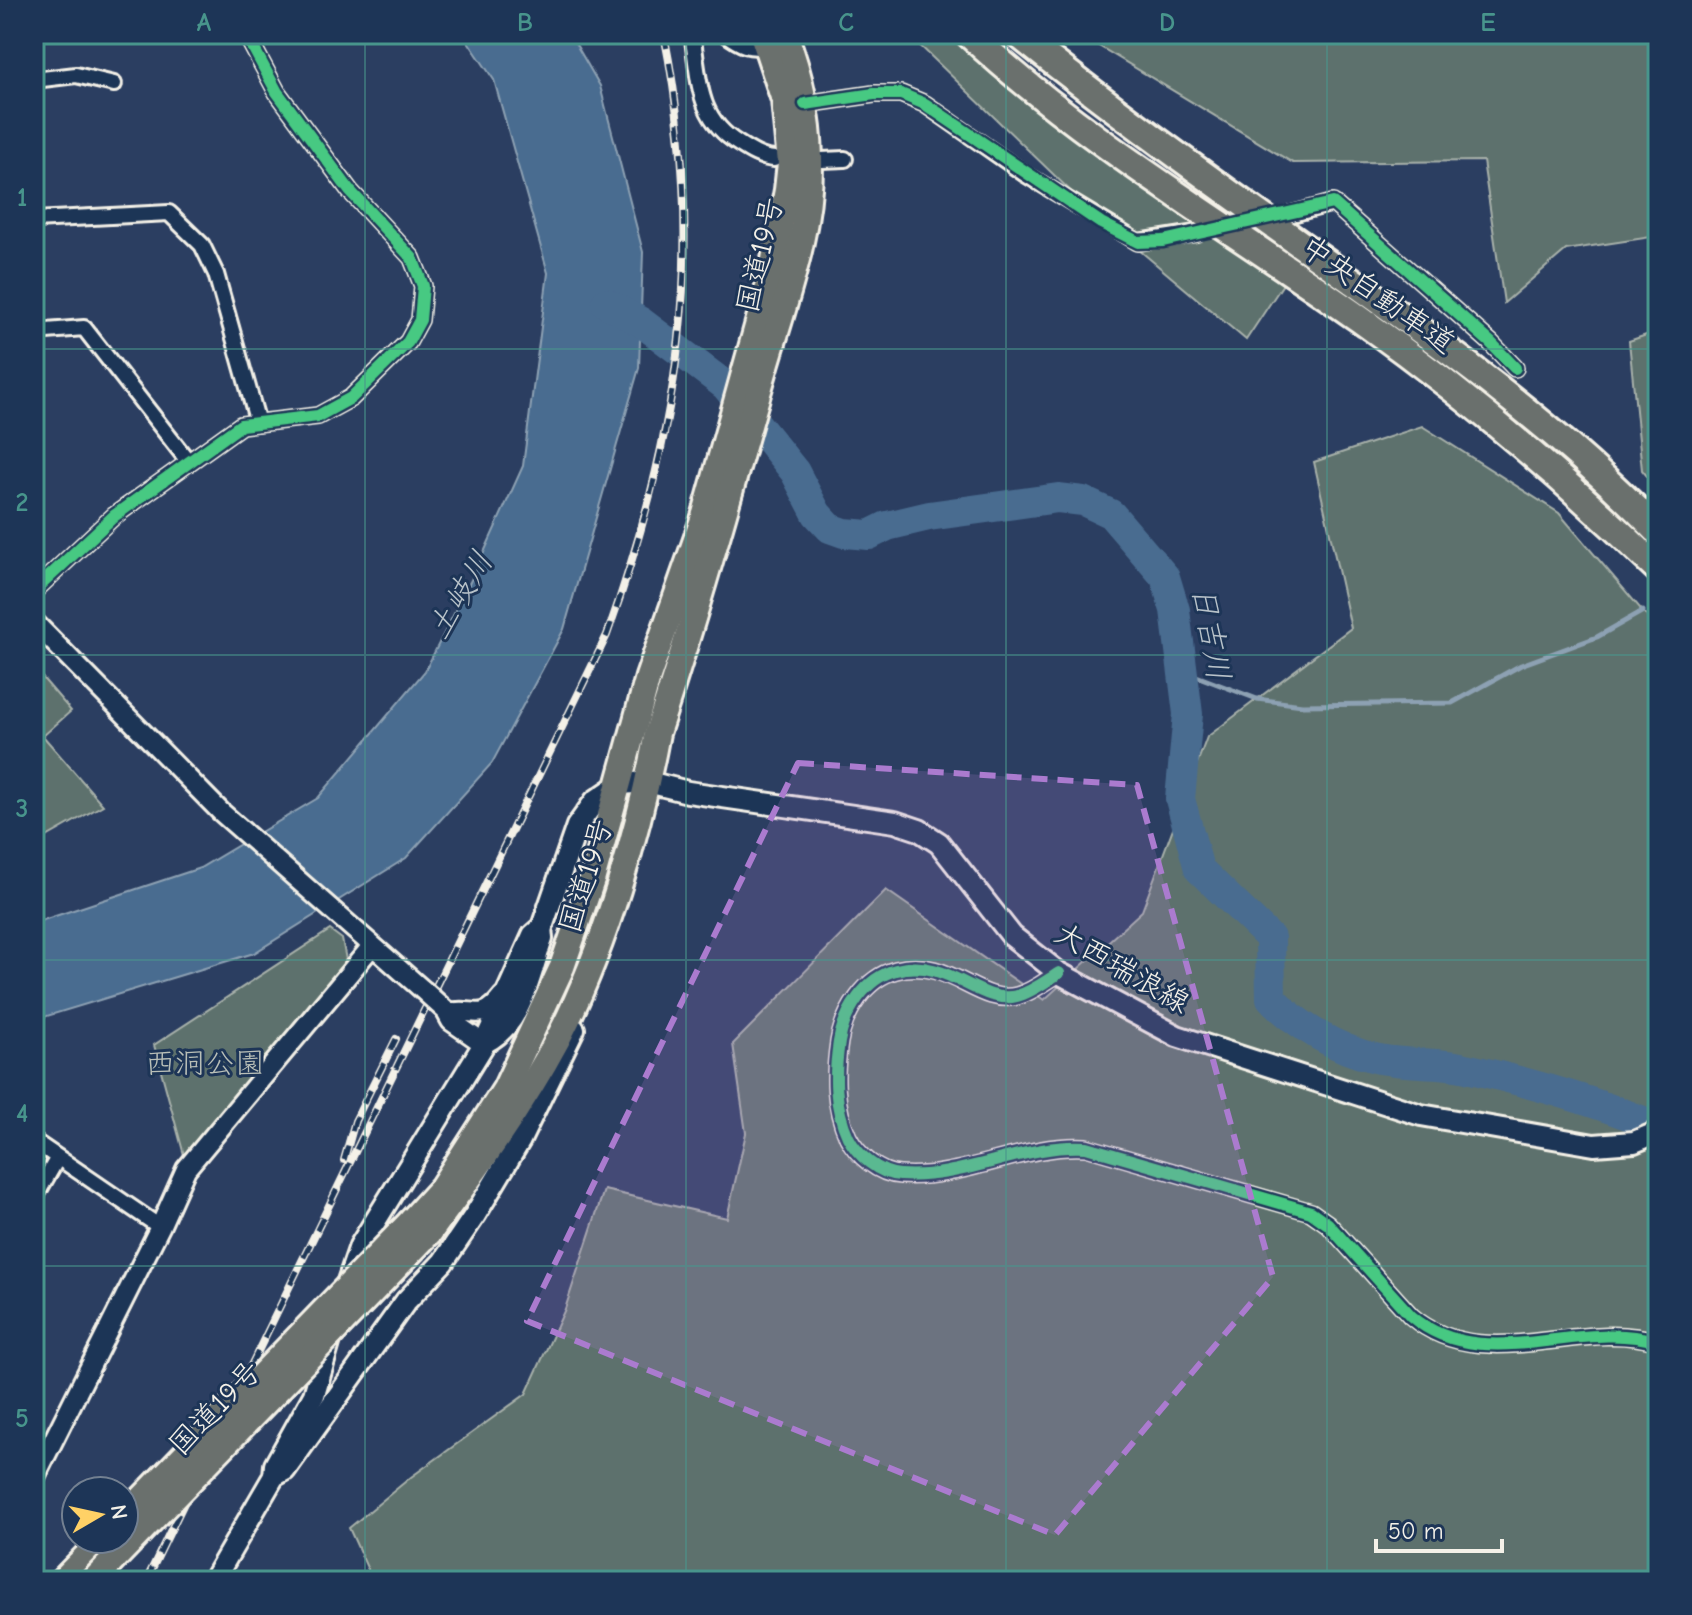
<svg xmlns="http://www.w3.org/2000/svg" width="1692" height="1615" font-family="'Comic Neue','Klee One',sans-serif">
  <rect width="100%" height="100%" fill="#2b3e61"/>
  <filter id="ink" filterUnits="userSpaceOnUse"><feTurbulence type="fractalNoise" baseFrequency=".0125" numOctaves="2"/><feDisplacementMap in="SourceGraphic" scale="16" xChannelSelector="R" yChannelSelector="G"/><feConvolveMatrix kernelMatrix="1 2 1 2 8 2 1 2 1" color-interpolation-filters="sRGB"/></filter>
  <g filter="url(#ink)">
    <g fill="#5d716d" stroke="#a8b1aa" stroke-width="2">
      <path d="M908 34H951L1117 167 1283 284 1246 340 1081 201Z"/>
      <path d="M1079 34H1658V236L1566 250 1504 303 1483 161 1293 163Z"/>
      <path d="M1658 331V489L1642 470 1629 341Z"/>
      <path d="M1422 426 1559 513 1658 629V1581H373L349 1528 411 1477 526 1394 565 1309 604 1190 727 1218 746 1133 733 1044 886 890 1044 1000 1142 911 1207 737 1351 628 1314 462Z"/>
      <path d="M34 668 71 711 43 736 103 805 34 844Z"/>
      <path d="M330 930 342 939 346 960 184 1155 154 1045Z"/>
    </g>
    <path fill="#496c90" stroke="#8da1b3" stroke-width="2" d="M463 34H570L600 86 643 252 639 368 564 629 492 763 406 858 254 953 34 1020V923L200 868 318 798 425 671 476 570 523 466 548 273 494 80Z"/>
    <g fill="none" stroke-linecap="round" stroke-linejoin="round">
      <path stroke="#8da1b3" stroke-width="5" d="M1183 671 1257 699 1302 705 1452 703 1521 665 1597 637 1643 611"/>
      <path stroke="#496c90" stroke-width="30" d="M606 303 641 322 726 386 795 472 817 514 830 528 844 533 869 535 887 526 929 516 1058 498 1083 501 1111 514 1165 577 1175 610 1188 714 1180 799 1199 869 1270 938 1271 998C1298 1027 1337 1049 1375 1058 1405 1065 1437 1061 1466 1068 1532 1083 1596 1101 1658 1127"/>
      <g stroke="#f4f1e8" stroke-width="20">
        <g id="minor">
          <path d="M692 34C700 80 696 117 739 144 750 151 761 158 774 159"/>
          <path d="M726 34C739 44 751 50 766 45"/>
          <path d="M34 80 76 75 114 84"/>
          <path d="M805 104 874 94H901L925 104 1025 174 1138 242 1196 233"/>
          <path d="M822 160 845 159"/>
          <path d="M1288 215 1333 203 1490 342 1515 368"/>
          <path d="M34 220 169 213 202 245 216 274 258 423"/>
          <path d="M34 332 84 328 188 461"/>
          <path d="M34 591 114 516 241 425 318 416 351 398 408 342 420 320 423 286 412 258 350 191 277 92 246 34"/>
          <path d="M1059 973C1046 981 1032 992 1017 996 978 1006 949 956 896 970 865 978 844 1012 839 1042 834 1075 834 1106 848 1137 857 1155 879 1174 900 1175 963 1180 1023 1143 1086 1147L1311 1212 1328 1224 1411 1316C1482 1377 1580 1317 1658 1342"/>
          <path d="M34 1141 160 1227"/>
          <path d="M34 1199 57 1159"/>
        </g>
      </g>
      <g stroke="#f4f1e8" stroke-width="24">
        <g id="tertiary">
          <path d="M34 622 221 812 423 990"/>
          <path d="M445 1010 451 1021 484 1044C523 1026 530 976 543 939L542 927"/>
          <path d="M449 1013C474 1007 481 1024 502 997"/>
          <path d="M34 1479 160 1227 186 1169 372 946"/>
        </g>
      </g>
      <g stroke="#f4f1e8" stroke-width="26">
        <g id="secondary">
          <path d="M346 1287 360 1246 484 1044 533 935 542 927 577 826 595 801 620 784 648 782 688 792 895 822 919 830 939 843 1012 936 1059 973 1177 1036 1421 1115 1594 1145 1634 1142 1658 1132"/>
          <path d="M274 1476 275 1465 314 1395 332 1333"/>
          <path d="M213 1581 274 1476 285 1470 406 1301 443 1262 475 1215 520 1140 574 1029"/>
        </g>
      </g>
      <g stroke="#f4f1e8" stroke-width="30">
        <g id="trunk">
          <path d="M411 1221 442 1187 505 1089 562 967 593 877 648 677 705 514 771 276 787 190 790 163 784 100 762 34"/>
          <path d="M430 1232C476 1170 521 1108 558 1039 604 951 639 831 657 733 695 617 728 500 761 383 781 311 812 234 810 158 809 115 800 74 785 34"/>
          <path d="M62 1581 103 1539"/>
        </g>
      </g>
      <g stroke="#f4f1e8" stroke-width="32">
        <g id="motorway">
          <path d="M969 34C1086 143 1231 228 1361 320 1467 395 1565 479 1658 569"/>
          <path d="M1018 34C1101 101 1188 164 1275 226 1408 321 1544 412 1658 531"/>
        </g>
      </g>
      <use href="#minor" stroke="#1d3557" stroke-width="14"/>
      <use href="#tertiary" stroke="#1d3557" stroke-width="18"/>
      <use href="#secondary" stroke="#1d3557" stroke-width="20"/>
      <use href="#trunk" stroke="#6b706d" stroke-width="24"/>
      <use href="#motorway" stroke="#6b706d" stroke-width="26"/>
      <g stroke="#f4f1e8" stroke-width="8">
        <g id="rail">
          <path d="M344 1160 355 1121 396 1039"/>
          <path d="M146 1581 607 635C680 430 707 249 664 34"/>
        </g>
      </g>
      <use href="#rail" stroke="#1d3557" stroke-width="5" stroke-dasharray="15" stroke-linecap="butt"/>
      <g stroke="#f4f1e8" stroke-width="24" stroke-linecap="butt">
        <path id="tertiary-bridge" d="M423 990 445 1010"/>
      </g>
      <g stroke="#f4f1e8" stroke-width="30" stroke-linecap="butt">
        <g id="trunk-bridge">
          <path d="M124 1517 411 1221"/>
          <path d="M93 1581 430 1232"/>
        </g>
      </g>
      <use href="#tertiary-bridge" stroke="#1d3557" stroke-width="18"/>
      <use href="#trunk-bridge" stroke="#6b706d" stroke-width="24"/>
      <g stroke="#1d3557" stroke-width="17">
        <g id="cycleway">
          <path d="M805 104 874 94H901L925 104 1101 223 1138 242 1163 241 1333 203 1490 342 1515 368"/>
          <path d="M34 591 114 516 241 425 318 416 351 398 408 342 420 320 423 286 412 258 350 191 277 92 246 34"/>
          <path d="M1059 973C1046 981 1032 992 1017 996 978 1006 949 956 896 970 865 978 844 1012 839 1042 834 1075 834 1106 848 1137 857 1155 879 1174 900 1175 963 1180 1023 1143 1086 1147L1311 1212 1328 1224 1411 1316C1482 1377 1580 1317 1658 1342"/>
        </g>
      </g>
      <use href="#cycleway" stroke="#46c982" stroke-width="12"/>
    </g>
  </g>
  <path fill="#ab7bcf" fill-opacity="0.2" stroke="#ab7bcf" stroke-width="6" stroke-dasharray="16 10" stroke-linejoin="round" d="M798 763 1137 785 1273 1277 1055 1535 527 1321Z"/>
  <path fill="none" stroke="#48958c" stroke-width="2" stroke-opacity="0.55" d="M365 34V1581M686 34V1581M1006 34V1581M1327 34V1581M34 349H1658M34 655H1658M34 960H1658M34 1266H1658"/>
  <g text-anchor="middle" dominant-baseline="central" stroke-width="6" stroke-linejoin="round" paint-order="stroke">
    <g font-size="30" fill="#f4f1e8" stroke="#1d3557">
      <text transform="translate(760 255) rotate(-77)">国道19号</text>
      <text transform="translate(1378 295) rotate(35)">中央自動車道</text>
      <text transform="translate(586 876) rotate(-73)">国道19号</text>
      <text transform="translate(1122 968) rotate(30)">大西瑞浪線</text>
      <text transform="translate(215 1408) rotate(-46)">国道19号</text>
    </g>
    <g font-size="30" fill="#b8beb7" stroke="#1d3557">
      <text x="205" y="1063">西洞公園</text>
    </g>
    <g font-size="32" font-style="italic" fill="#b8c2c9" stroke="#1d3557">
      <text transform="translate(460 595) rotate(-59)">土岐川</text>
      <text transform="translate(1211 633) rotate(80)">日吉川</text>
    </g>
  </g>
  <rect width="1692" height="1615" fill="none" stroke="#1d3557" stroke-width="88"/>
  <g transform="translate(100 1515) rotate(81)"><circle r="38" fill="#1d3557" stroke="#738091" stroke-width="2"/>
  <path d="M0-6L14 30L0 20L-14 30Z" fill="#ffd166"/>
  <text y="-12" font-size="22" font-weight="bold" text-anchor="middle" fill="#f4f1e8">N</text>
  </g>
  <path d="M1376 1539v12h126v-12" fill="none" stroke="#f4f1e8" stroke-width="4"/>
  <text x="1388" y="1539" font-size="24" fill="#f4f1e8" stroke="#1d3557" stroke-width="6" paint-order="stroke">50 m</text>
  <rect x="44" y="44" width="1604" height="1527" fill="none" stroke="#48958c" stroke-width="3"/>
  <g font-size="26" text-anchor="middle" font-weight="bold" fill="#48958c">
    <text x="204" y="31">A</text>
    <text x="525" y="31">B</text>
    <text x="846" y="31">C</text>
    <text x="1167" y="31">D</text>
    <text x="1488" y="31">E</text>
    <text x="22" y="206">1</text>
    <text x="22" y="511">2</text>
    <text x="22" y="817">3</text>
    <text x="22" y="1122">4</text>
    <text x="22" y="1427">5</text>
  </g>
</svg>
